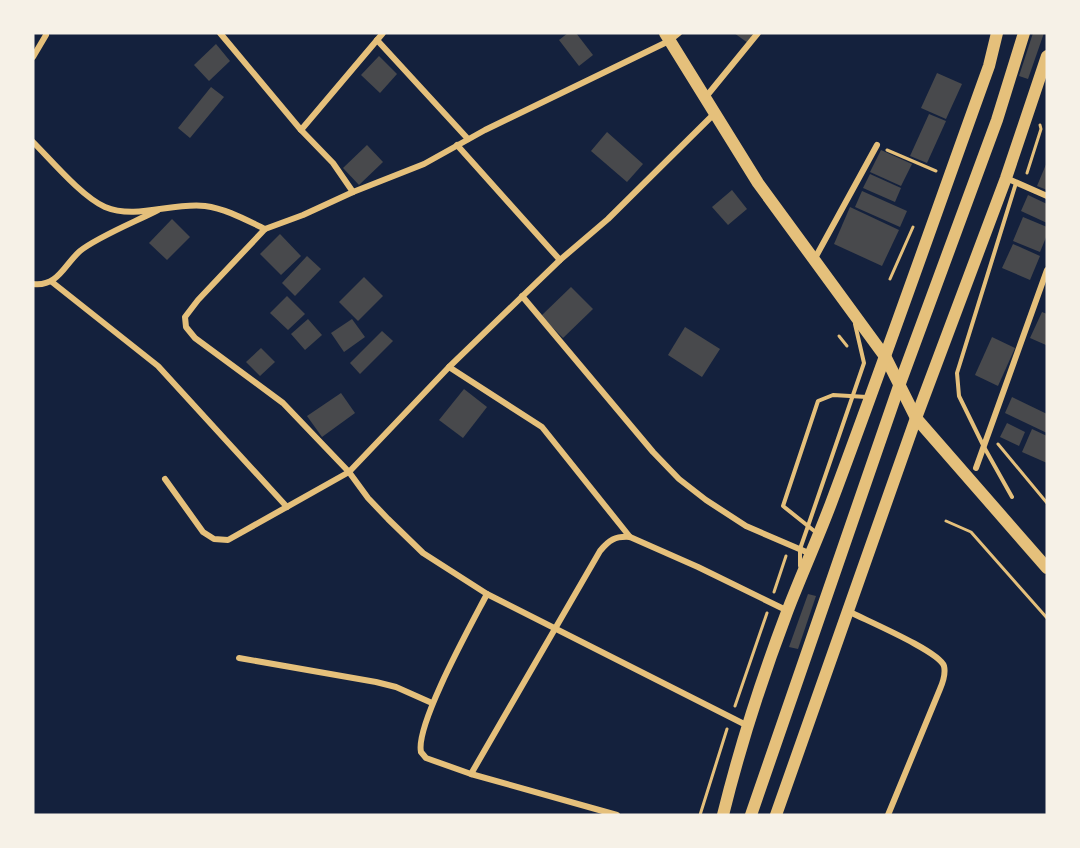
<svg xmlns="http://www.w3.org/2000/svg" width="1080" height="848" font-family="'IBM Plex Sans',sans-serif">
  <rect width="100%" height="100%" fill="#14213d"/>
  <g fill="#48494c">
    <path d="M568 33H576L593 55 579 66 559 40Z"/>
    <path d="M734 33H755L748 43Z"/>
    <path d="M1033 33H1044L1028 79 1019 76Z"/>
    <path d="M216 44 230 61 209 81 194 65Z"/>
    <path d="M379 56 397 74 380 93 361 75Z"/>
    <path d="M937 73 962 84 946 119 921 108Z"/>
    <path d="M211 87 224 97 190 138 178 128Z"/>
    <path d="M929 114 946 121 927 163 910 156Z"/>
    <path d="M607 132 643 164 627 182 591 151Z"/>
    <path d="M367 145 383 162 359 185 343 168Z"/>
    <path d="M881 150 912 164 901 186 870 172Z"/>
    <path d="M1047 162V190L1037 186Z"/>
    <path d="M870 174 901 188 895 202 863 188Z"/>
    <path d="M732 190 747 209 728 225 712 207Z"/>
    <path d="M862 191 907 211 900 227 855 207Z"/>
    <path d="M1028 195 1047 204V223L1021 211Z"/>
    <path d="M850 207 899 230 882 266 834 244Z"/>
    <path d="M1023 217 1047 227V235L1040 252 1013 241Z"/>
    <path d="M172 219 190 237 167 260 149 243Z"/>
    <path d="M280 234 301 256 281 275 260 254Z"/>
    <path d="M1013 244 1040 256 1030 280 1002 268Z"/>
    <path d="M307 256 321 269 295 296 282 283Z"/>
    <path d="M364 277 383 296 358 321 339 302Z"/>
    <path d="M571 287 593 309 563 338 541 316Z"/>
    <path d="M287 296 305 314 288 330 270 313Z"/>
    <path d="M1042 312 1047 314 1046 345 1030 338Z"/>
    <path d="M308 319 322 335 305 350 291 334Z"/>
    <path d="M352 319 365 337 344 352 331 333Z"/>
    <path d="M685 327 720 349 702 377 668 355Z"/>
    <path d="M382 331 393 341 360 374 350 363Z"/>
    <path d="M992 337 1015 348 998 386 975 375Z"/>
    <path d="M261 348 275 362 260 376 246 362Z"/>
    <path d="M464 389 487 407 463 438 439 420Z"/>
    <path d="M341 393 355 413 322 437 307 416Z"/>
    <path d="M1012 397 1047 414V433L1005 413Z"/>
    <path d="M1007 423 1025 432 1019 446 1000 437Z"/>
    <path d="M1032 429 1047 436V463L1022 452Z"/>
    <path d="M808 594 816 596 798 649 789 647Z"/>
  </g>
  <g fill="none" stroke-linecap="round" stroke-linejoin="round">
    <g stroke="#e5c07b" stroke-width="3">
      <path d="M887 150 936 171"/>
      <path d="M1027 173 1041 129 1040 125"/>
      <path d="M890 279 913 227"/>
      <path d="M839 336 847 346"/>
      <path d="M998 444 1047 503"/>
      <path d="M946 521 971 532 1047 618"/>
      <path d="M774 592 786 556"/>
      <path d="M735 706 767 613"/>
      <path d="M700 815 727 729"/>
    </g>
    <g stroke="#e5c07b" stroke-width="4">
      <path d="M1012 497 984 447 959 396 957 373 1016 183"/>
      <path d="M818 534 783 506 818 401 833 395 867 397"/>
      <path d="M800 566V549L808 526 864 363 855 324"/>
    </g>
    <g stroke="#e5c07b" stroke-width="6">
      <path d="M220 33 301 130 333 163 353 192"/>
      <path d="M377 40 468 139"/>
      <path d="M33 57 46 35"/>
      <path d="M705 98 758 33"/>
      <path d="M301 130 383 33"/>
      <path d="M33 142C51 160 82 197 105 207 136 220 173 202 205 206 227 209 246 220 265 229"/>
      <path d="M457 145 560 260"/>
      <path d="M1006 178 1047 196"/>
      <path d="M814 260 877 145"/>
      <path d="M52 282 158 366 287 507"/>
      <path d="M33 284C58 287 64 265 80 251 97 237 137 221 158 210"/>
      <path d="M522 296 653 452 679 479 706 500 746 526 811 554"/>
      <path d="M449 367 542 427 630 537"/>
      <path d="M976 468 1047 270"/>
      <path d="M165 479 203 532 214 539 228 540 349 472 449 367 560 260 608 219 714 114"/>
      <path d="M487 594 423 553 388 519 368 498 349 472 283 403 195 338 186 327 185 317 198 300 265 229 303 215 353 192 424 164 485 130 669 41 679 33"/>
      <path d="M848 611C865 620 939 651 944 666 946 674 943 682 940 689L888 815"/>
      <path d="M239 658 376 682 396 687 432 703"/>
      <path d="M471 774 600 551C609 540 615 536 630 537L698 567 788 611"/>
      <path d="M617 815 471 774 426 758 421 752C415 725 472 623 487 594L748 726"/>
    </g>
    <g stroke="#e5c07b" stroke-width="12">
      <path d="M665 33 758 183 886 358 916 418 1047 568"/>
      <path d="M723 815C740 746 762 678 787 612 802 573 819 536 833 498 887 354 937 210 989 66L997 33"/>
      <path d="M751 815 899 386 997 120 1024 33"/>
      <path d="M776 815 916 418 1006 178 1047 56"/>
    </g>
  </g>
  <rect width="1080" height="848" fill="none" stroke="#f6f1e7" stroke-width="69"/>
</svg>
